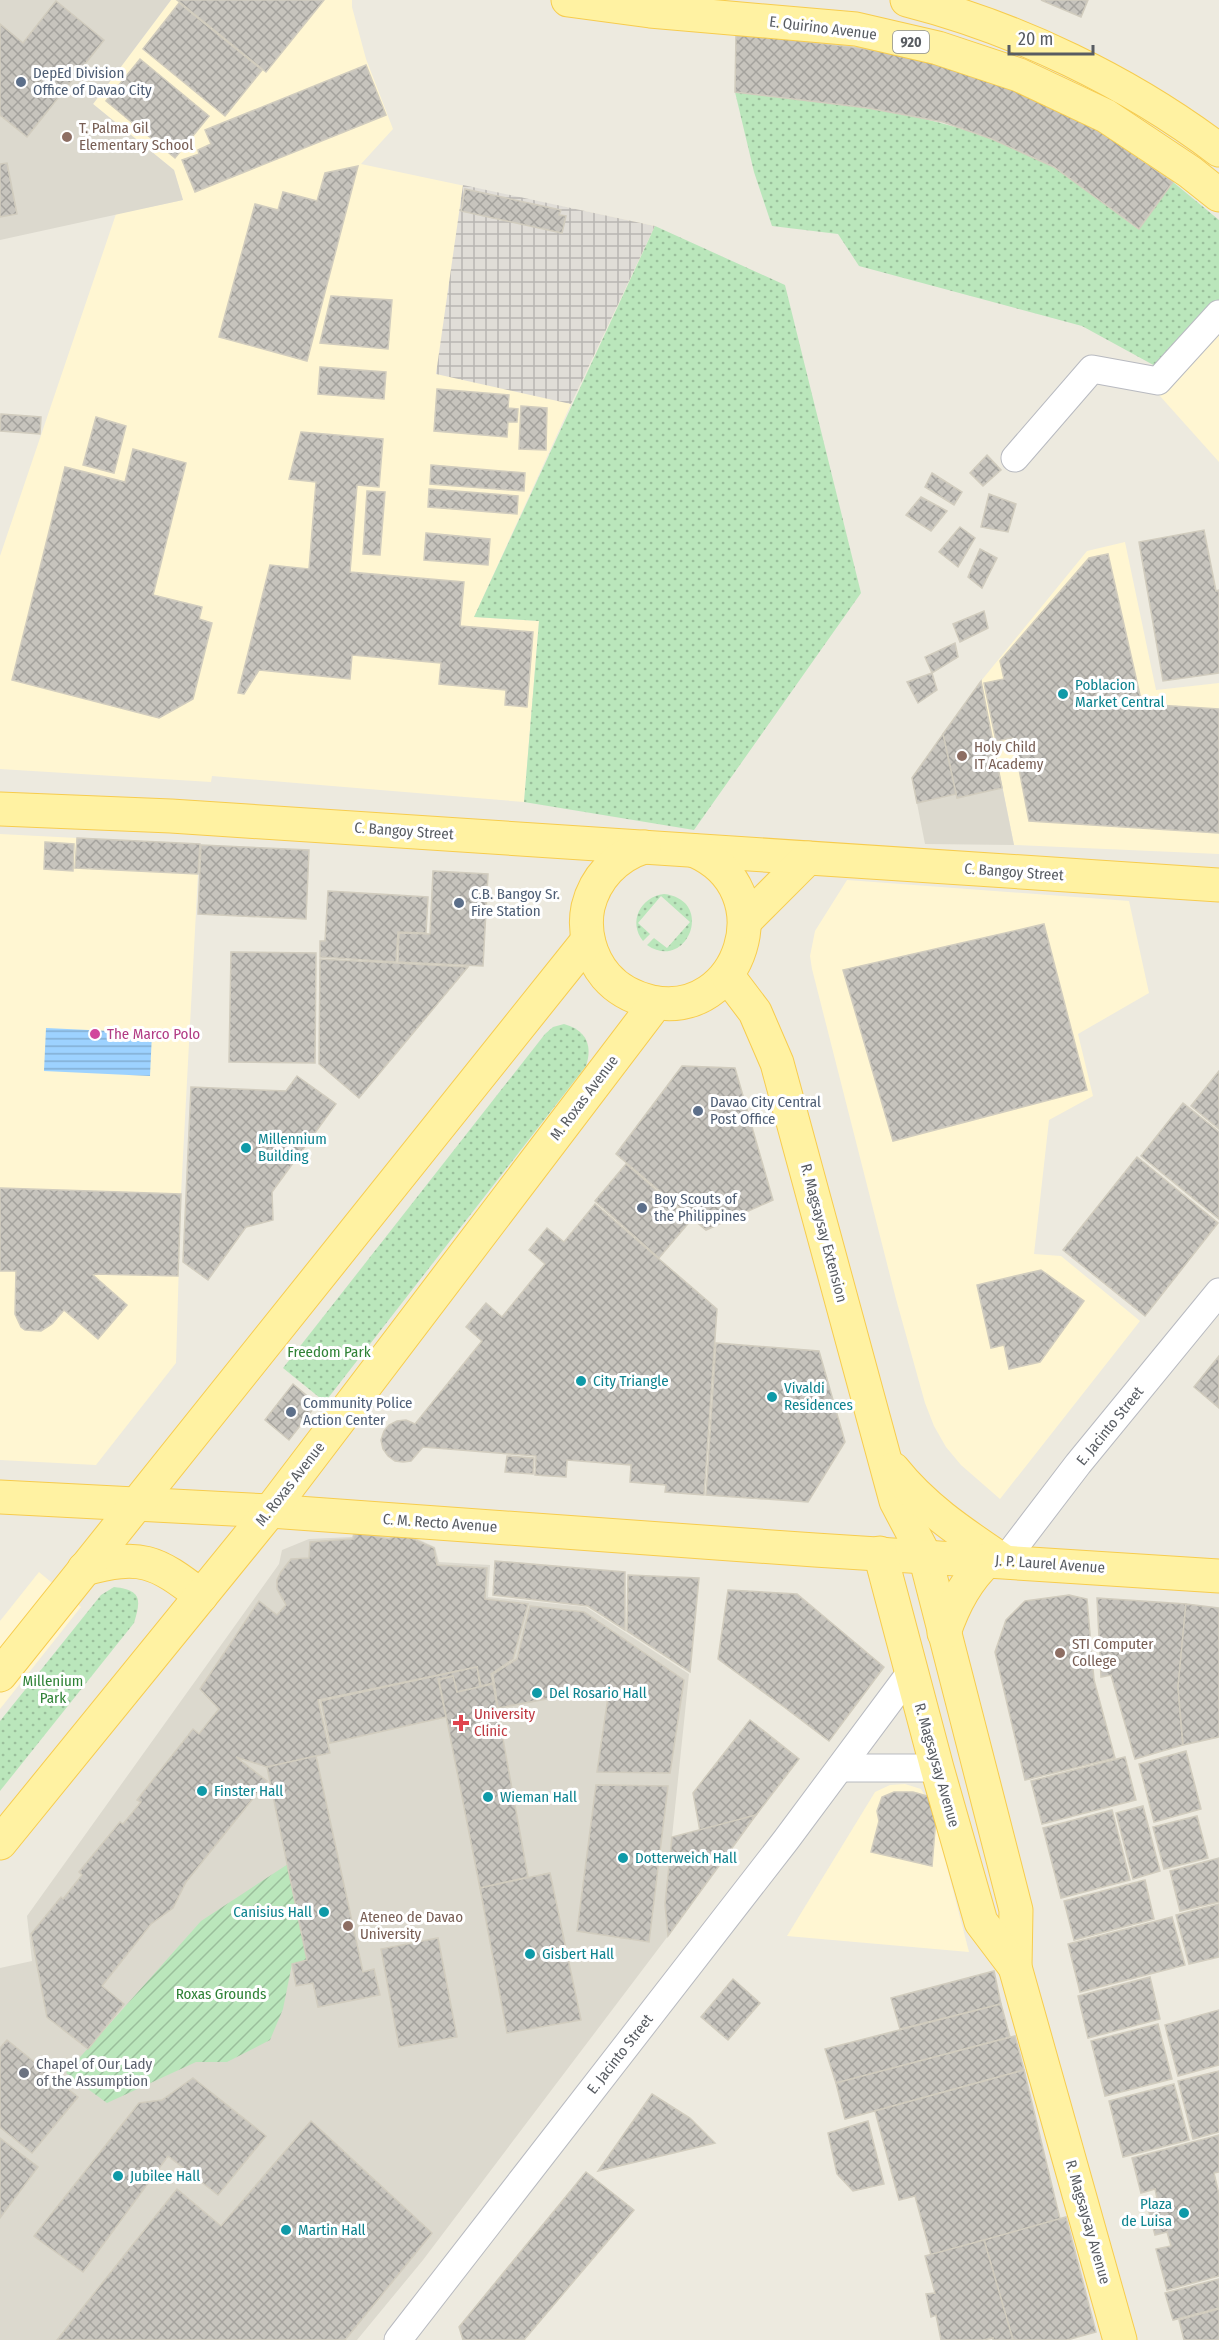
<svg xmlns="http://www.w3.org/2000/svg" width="1219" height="2340" font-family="'Fira Sans Condensed',sans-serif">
  <defs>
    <pattern id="industrial-grid" width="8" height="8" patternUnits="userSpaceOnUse" patternTransform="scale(1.5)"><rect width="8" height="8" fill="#e0ddd7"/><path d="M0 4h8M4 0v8" fill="none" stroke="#b8b6b2"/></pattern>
    <pattern id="grass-dots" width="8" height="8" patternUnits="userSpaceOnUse" patternTransform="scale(1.5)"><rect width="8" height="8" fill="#bae6bb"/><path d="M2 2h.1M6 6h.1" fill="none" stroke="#9abe9b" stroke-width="1.8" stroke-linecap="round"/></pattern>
    <pattern id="garden-furrows" width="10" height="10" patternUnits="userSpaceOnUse" patternTransform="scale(1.5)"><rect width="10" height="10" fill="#bae6bb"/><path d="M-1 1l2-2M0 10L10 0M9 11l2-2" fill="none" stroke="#9abe9b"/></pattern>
    <pattern id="water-rules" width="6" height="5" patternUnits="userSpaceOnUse" patternTransform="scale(1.5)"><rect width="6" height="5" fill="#9dd2ff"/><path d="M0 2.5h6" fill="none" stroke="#83aed2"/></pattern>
    <pattern id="building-cross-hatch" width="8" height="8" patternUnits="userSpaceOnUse" patternTransform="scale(1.5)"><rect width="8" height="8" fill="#c7c4bd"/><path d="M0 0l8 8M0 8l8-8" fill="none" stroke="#a4a29d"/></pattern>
  </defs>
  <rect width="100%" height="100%" fill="#edeadf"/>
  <g fill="#fff6d2">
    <path d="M171 0H352V7L366 59 393 129 361 164 655 226 571 404 474 617 539 621 524 802 212 776 211 782 0 769V556L116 214 183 200 174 170 93 104Z"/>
    <path d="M1219 328V462L1159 395Z"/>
    <path d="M1125 542 1156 690 1219 683V854L1014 845 981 681 1087 551Z"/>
    <path d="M0 834 77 838 76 868 198 874 181 1194 176 1363 96 1465 0 1460Z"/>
    <path d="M847 880 1129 901 1149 993 1078 1034 1093 1096 1049 1120 1034 1254 1061 1256 1140 1321 1000 1499 961 1465 946 1447 934 1426 925 1403 896 1299 812 969 810 956 815 931Z"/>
    <path d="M39 1572 81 1607 0 1709V1621Z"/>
    <path d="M905 1784 921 1789 931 1805 969 1952 787 1936 875 1792 890 1785Z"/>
  </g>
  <path fill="url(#industrial-grid)" d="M463 185 655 226 571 404 436 374Z"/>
  <g fill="#dcd9ce">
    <path d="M0 0H171L93 104 174 170 183 200 0 240Z"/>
    <path d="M981 681 1014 845 925 844 912 778Z"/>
    <path d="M354 1530 400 1531 435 1547 439 1562 490 1565 488 1597 586 1607 689 1674 665 1904 668 1936 423 2260 357 2340H0V1968L32 1961 27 1916 279 1564 282 1550 309 1539 352 1537Z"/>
  </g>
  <g fill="url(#grass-dots)">
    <path d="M735 92C844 105 956 112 1053 167 1082 183 1112 210 1138 229L1173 182 1219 220V301L1157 367 1082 326 859 266 838 234 772 226 754 172Z"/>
    <path d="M655 226 785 285 861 593 694 830 524 802 539 621 474 617Z"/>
    <path d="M664 894C716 900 687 973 647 945L654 938 667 948 690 922 661 896 638 923 650 934 643 941C628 922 640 897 664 894Z"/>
    <path d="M564 1024C586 1030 593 1045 586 1066L325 1402 283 1368 545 1034 553 1027Z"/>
    <path d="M114 1587C142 1590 141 1600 134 1623L0 1791V1721L101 1595Z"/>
  </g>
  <path fill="url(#garden-furrows)" d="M288 1864 307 1960 292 1964 283 2009 270 2040 227 2062H196L107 2103 66 2073 201 1921Z"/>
  <path fill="url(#water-rules)" d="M46 1028 152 1033 150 1076 44 1071Z"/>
  <g fill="url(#building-cross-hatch)" stroke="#d1ccbe" stroke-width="1.5">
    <path d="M177 0H324L266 72Z"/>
    <path d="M1041 0H1088L1081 17Z"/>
    <path d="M56 1 104 40 27 137 0 115V24L23 43Z"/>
    <path d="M179 3 262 70 225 116 143 49Z"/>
    <path d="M736 33 860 48 923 59 1003 84 1087 122 1173 182 1139 229 1054 167 992 139 943 122 868 108 735 92Z"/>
    <path d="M140 59 209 116 175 158 106 101Z"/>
    <path d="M366 65 386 115 195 192 182 160 199 154 198 150 211 144 205 130Z"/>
    <path d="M7 163 17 214 0 217V164Z"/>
    <path d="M358 166 307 361 219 337 255 204 278 210 283 192 317 201 325 173Z"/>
    <path d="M465 189 561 210 559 215 566 216 562 233 461 211Z"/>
    <path d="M331 296 392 300 388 349 320 343Z"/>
    <path d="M320 367 386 372 384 399 318 394Z"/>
    <path d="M437 389 509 395 508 408 518 409 517 422H508L507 437 434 431Z"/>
    <path d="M521 406 547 408 546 450 519 449Z"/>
    <path d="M1 414 41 417 40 434 0 431Z"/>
    <path d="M96 417 126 426 114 473 83 465Z"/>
    <path d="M301 432 383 439 379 487 357 485 350 572 464 582 460 626 533 632 527 707 505 705 506 690 439 684 441 663 352 655 350 679 259 670 244 694 238 693 270 565 309 569 316 482 289 479Z"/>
    <path d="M133 449 186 463 153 595 202 607 199 619 212 623 193 699 159 718 12 680 65 467 125 482Z"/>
    <path d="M987 455 1001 470 983 486 970 473Z"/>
    <path d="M431 465 525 473 524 491 430 484Z"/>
    <path d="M932 473 962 492 954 505 925 487Z"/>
    <path d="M429 489 518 496 517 514 428 507Z"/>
    <path d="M367 491 385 492 380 555 363 554Z"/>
    <path d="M989 494 1016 504 1008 532 981 527Z"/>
    <path d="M921 497 947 511 931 531 906 515Z"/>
    <path d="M960 527 975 538 958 567 939 552Z"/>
    <path d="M1204 530 1216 591 1219 590V673L1163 681 1139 542Z"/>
    <path d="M426 533 490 539 488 565 424 560Z"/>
    <path d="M980 549 997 558 982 588 968 577Z"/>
    <path d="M1108 554 1142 704 1219 709V833L1029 821 1013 738 996 741 984 683 1004 679 1000 661 1089 558Z"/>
    <path d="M984 611 988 628 960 642 953 624Z"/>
    <path d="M955 643 958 657 932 673 925 657Z"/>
    <path d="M932 673 937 690 918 703 907 682Z"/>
    <path d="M981 681 1002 788 957 798 943 734Z"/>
    <path d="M943 734 956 794 917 803 912 778Z"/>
    <path d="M77 838 200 844 198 874 75 868Z"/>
    <path d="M45 842 74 844 73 871 44 869Z"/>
    <path d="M201 845 309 850 306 919 198 914Z"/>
    <path d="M433 871 488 874 483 966 398 962 399 933 430 934Z"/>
    <path d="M328 891 428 897 426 933 398 932 396 962 320 957V941H325Z"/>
    <path d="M1044 924 1087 1090 893 1141 843 970Z"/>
    <path d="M231 952 316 953 315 1063 229 1062Z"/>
    <path d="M320 959 468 967 359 1098 319 1064Z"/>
    <path d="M682 1066 735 1068 773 1200 706 1230 616 1154Z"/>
    <path d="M1219 1071V1129L1191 1106Z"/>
    <path d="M297 1076 336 1104 272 1192 273 1220 246 1227 208 1280 183 1262 191 1087 286 1091Z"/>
    <path d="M1183 1103 1219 1132V1219L1141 1156Z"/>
    <path d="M1137 1157 1218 1223 1145 1316 1063 1250Z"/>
    <path d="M626 1164 691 1220 659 1258 595 1201Z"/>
    <path d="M0 1188 181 1194 178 1276 95 1274 93 1275 127 1305 98 1339 64 1310 52 1324 41 1331 25 1330 21 1327 15 1314 16 1271H0Z"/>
    <path d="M595 1204 717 1309 704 1495 665 1492 666 1485 630 1482 631 1465 567 1460 566 1477 535 1475 536 1456 423 1447 411 1461 403 1462 395 1461 388 1456 383 1449 381 1440 384 1431 389 1425 397 1421 406 1420 415 1424 482 1341 466 1327 486 1303 502 1317 545 1264 529 1250 547 1228 564 1242Z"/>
    <path d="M1041 1270 1084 1301 1040 1362 1009 1369 1004 1345 991 1348 977 1285Z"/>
    <path d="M716 1343 819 1351 845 1442 808 1502 706 1495Z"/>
    <path d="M1219 1356V1408L1194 1387Z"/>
    <path d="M293 1384 317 1404 289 1440 265 1420Z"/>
    <path d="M507 1456 534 1458 533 1474 505 1472Z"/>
    <path d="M355 1532 389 1539 400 1533 434 1548 437 1565 487 1568 485 1599 528 1604 513 1659 491 1674 493 1683 481 1686 477 1667 318 1700 330 1753 267 1767 236 1757 267 1781 186 1882 173 1908 151 1924 102 1986 124 2004 88 2049 47 2017 31 1934 61 1897 63 1899 82 1875 79 1872 120 1822 123 1824 141 1802 137 1800 193 1729 199 1734 219 1709 200 1689 259 1601 277 1615 286 1605 277 1589V1580L281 1572 291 1559 309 1558 310 1542 353 1539Z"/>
    <path d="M495 1561 625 1572V1630L588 1606 493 1595Z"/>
    <path d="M628 1575 699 1578 690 1672 627 1631Z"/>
    <path d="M728 1590 797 1594 884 1667 829 1741 784 1707 718 1659Z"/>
    <path d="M1069 1595 1087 1599 1094 1680 1115 1758 1025 1780 995 1652 1006 1620 1025 1601Z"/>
    <path d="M1097 1598 1186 1604 1178 1687 1183 1745 1135 1759 1111 1675 1101 1677Z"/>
    <path d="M1186 1604 1219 1608V1737L1183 1745 1178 1687Z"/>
    <path d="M530 1606 584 1612 684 1680 670 1773 597 1772 608 1697 600 1689 498 1708 493 1674 517 1659Z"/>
    <path d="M477 1667 480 1687 457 1692 453 1676 438 1679 446 1717 330 1743 321 1701Z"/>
    <path d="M453 1676 457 1692 493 1684 528 1877 480 1888 439 1680Z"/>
    <path d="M750 1720 799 1759 756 1815 700 1831 693 1793Z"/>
    <path d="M1186 1751 1201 1809 1154 1822 1139 1764Z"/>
    <path d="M316 1756 363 1972 374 1969 380 1995 318 2007 313 1983 296 1986 292 1964 307 1960 267 1767Z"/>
    <path d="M1125 1757 1136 1800 1042 1824 1031 1781Z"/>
    <path d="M596 1785 668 1786 649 1942 577 1931Z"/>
    <path d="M894 1792H913L927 1796 937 1805 932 1866 871 1852 879 1821 877 1811 882 1797Z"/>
    <path d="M1143 1806 1160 1871 1133 1879 1116 1813Z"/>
    <path d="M1112 1810 1130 1880 1061 1898 1043 1828Z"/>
    <path d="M756 1815 668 1936 665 1904 672 1837Z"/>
    <path d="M1197 1816 1208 1858 1164 1869 1153 1827Z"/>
    <path d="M1219 1858V1902L1180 1911 1170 1871Z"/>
    <path d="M550 1873 581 2020 507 2033 480 1888Z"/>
    <path d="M1145 1880 1154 1919 1074 1940 1064 1901Z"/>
    <path d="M1219 1904V1957L1189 1964 1176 1915Z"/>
    <path d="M1172 1917 1185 1965 1080 1992 1068 1944Z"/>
    <path d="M438 1938 457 2037 399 2047 381 1949Z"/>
    <path d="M994 1971 1001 2004 900 2029 891 1998Z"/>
    <path d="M1150 1977 1160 2019 1088 2038 1078 1996Z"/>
    <path d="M733 1979 760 2003 728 2040 701 2017Z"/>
    <path d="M1001 2004 1010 2037 836 2083 825 2049Z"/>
    <path d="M1219 2010V2065L1178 2076 1165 2025Z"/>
    <path d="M1158 2024 1172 2079 1105 2096 1091 2041Z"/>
    <path d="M1015 2036 1024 2070 845 2119 836 2083Z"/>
    <path d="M7 2040 78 2097 32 2153 0 2127V2048Z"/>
    <path d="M1024 2070 1060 2219 931 2255 915 2196 899 2200 875 2111Z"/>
    <path d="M1219 2071V2132L1193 2139 1178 2081Z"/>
    <path d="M193 2078 266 2136 218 2195 168 2156 83 2272 34 2236 139 2103 162 2100Z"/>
    <path d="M1174 2084 1189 2140 1123 2157 1109 2101Z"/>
    <path d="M652 2094 690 2118 715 2143 598 2171Z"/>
    <path d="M311 2121 432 2233 345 2340H57L177 2189 221 2226Z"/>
    <path d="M868 2121 884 2184 853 2191 837 2174 828 2133Z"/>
    <path d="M1219 2135V2172L1214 2173 1219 2194V2276L1167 2290 1156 2249 1171 2246 1167 2232 1155 2235 1146 2201 1157 2198 1155 2189 1141 2193 1132 2158Z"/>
    <path d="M0 2138 38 2167 0 2218Z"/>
    <path d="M586 2172 634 2210 524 2340H463L459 2327Z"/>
    <path d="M1066 2217 1096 2332 1067 2340H1013L984 2240Z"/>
    <path d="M984 2240 1013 2340H993V2338L983 2340H941L936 2315 931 2317 926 2294 935 2293 925 2256Z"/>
    <path d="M1219 2279V2308L1173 2320 1165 2293Z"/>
    <path d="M1219 2309V2340H1184L1179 2320Z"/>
  </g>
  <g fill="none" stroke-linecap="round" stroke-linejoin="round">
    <g stroke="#b8bac0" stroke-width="29">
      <g id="minor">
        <path d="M1015 458 1092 369 1158 381 1219 314"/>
        <path d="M1004 1561 1078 1464 1219 1292"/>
        <path d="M840 1768H937"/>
        <path d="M398 2340 786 1840 911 1672"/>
      </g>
    </g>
    <g stroke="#f7cc4e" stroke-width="35">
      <g id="major">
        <path d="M568 0 650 11 856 29 938 48 1019 75 1106 116 1190 172 1219 195"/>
        <path d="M907 0C1017 28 1129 82 1219 150"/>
        <path d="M0 809 171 816 1219 885"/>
        <path d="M644 847C616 856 595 878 588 907 583 931 590 957 606 976 618 990 634 998 652 1002 741 1020 784 890 695 851"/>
        <path d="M745 921 808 858"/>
        <path d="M727 975 755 1012 777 1063 896 1501 925 1556 1016 1910 1015 1967 1120 2340"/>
        <path d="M893 1469C924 1508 962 1533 1002 1560"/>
        <path d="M0 1497 270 1511 815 1550 1219 1576"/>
        <path d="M880 1553 937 1768 981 1922 1015 1967"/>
        <path d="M84 1569C141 1554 155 1560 201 1596"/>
        <path d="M944 1633C953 1606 966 1580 988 1560"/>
        <path d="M0 1675 588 940"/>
        <path d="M0 1843 270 1511 656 1003"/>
      </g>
    </g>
    <use href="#minor" stroke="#fff" stroke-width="27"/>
    <use href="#major" stroke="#fff2a2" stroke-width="33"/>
  </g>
  <g fill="#5c6f8a" stroke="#fff" stroke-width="2">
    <circle cx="21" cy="82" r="6"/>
    <circle cx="459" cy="903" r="6"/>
    <circle cx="698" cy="1111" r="6"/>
    <circle cx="642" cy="1208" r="6"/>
    <circle cx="291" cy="1412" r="6"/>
  </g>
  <g fill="#8d6e63" stroke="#fff" stroke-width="2">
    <circle cx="67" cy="137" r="6"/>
    <circle cx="962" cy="756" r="6"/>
    <circle cx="1060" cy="1653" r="6"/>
    <circle cx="348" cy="1926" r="6"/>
  </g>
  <g fill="#0f9aa8" stroke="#fff" stroke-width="2">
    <circle cx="1063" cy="694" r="6"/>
    <circle cx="246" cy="1148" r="6"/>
    <circle cx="581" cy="1381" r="6"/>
    <circle cx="772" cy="1397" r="6"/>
    <circle cx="537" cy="1693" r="6"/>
    <circle cx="202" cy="1791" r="6"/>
    <circle cx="488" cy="1797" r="6"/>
    <circle cx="623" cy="1858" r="6"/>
    <circle cx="324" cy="1912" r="6"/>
    <circle cx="530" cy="1954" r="6"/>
    <circle cx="118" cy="2176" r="6"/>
    <circle cx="1184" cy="2213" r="6"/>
    <circle cx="286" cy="2230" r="6"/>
  </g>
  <circle fill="#d1479c" stroke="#fff" stroke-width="2" cx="95" cy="1034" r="6"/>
  <path fill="#e0444e" stroke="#fff" stroke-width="2" d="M458 1714h6v6h6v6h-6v6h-6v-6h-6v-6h6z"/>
  <circle fill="#6b7280" stroke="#fff" stroke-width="2" cx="24" cy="2073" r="6"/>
  <g text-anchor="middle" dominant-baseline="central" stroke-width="6" stroke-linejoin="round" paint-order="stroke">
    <rect fill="#fff" stroke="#8a8d91" stroke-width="1.5" x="893" y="31" width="36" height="22" rx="4.5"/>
    <g font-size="14" font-weight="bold" fill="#585c62">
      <text x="911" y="42">920</text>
    </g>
    <g font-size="15" fill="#585c62" stroke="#fff">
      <text transform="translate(823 28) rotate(7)">E. Quirino Avenue</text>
      <text transform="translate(404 831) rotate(4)">C. Bangoy Street</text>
      <text transform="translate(1014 872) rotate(4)">C. Bangoy Street</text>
      <text transform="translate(584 1098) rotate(-53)">M. Roxas Avenue</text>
      <text transform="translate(824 1233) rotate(75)">R. Magsaysay Extension</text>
      <text transform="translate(1110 1426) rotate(-51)">E. Jacinto Street</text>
      <text transform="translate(290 1484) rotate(-52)">M. Roxas Avenue</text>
      <text transform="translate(440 1523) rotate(4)">C. M. Recto Avenue</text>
      <text transform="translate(1050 1564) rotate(4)">J. P. Laurel Avenue</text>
      <text transform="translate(937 1765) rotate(74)">R. Magsaysay Avenue</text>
      <text transform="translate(620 2054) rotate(-52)">E. Jacinto Street</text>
      <text transform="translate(1088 2222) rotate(74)">R. Magsaysay Avenue</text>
    </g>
    <g font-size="15" fill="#4e5e75" stroke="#fff" text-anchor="start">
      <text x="33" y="73">DepEd Division<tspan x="33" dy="17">Office of Davao City</tspan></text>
      <text x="471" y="894">C.B. Bangoy Sr.<tspan x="471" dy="17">Fire Station</tspan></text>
      <text x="710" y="1102">Davao City Central<tspan x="710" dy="17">Post Office</tspan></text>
      <text x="654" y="1199">Boy Scouts of<tspan x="654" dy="17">the Philippines</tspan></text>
      <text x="303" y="1403">Community Police<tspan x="303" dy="17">Action Center</tspan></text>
    </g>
    <g font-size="15" fill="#785e54" stroke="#fff" text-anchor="start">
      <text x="79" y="128">T. Palma Gil<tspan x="79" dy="17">Elementary School</tspan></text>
      <text x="974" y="747">Holy Child<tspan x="974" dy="17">IT Academy</tspan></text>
      <text x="1072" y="1644">STI Computer<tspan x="1072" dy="17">College</tspan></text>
      <text x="360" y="1917">Ateneo de Davao<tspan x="360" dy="17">University</tspan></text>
    </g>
    <g font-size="15" fill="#0d838f" stroke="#fff" text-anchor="start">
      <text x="1075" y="685">Poblacion<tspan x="1075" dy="17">Market Central</tspan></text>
      <text x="258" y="1139">Millennium<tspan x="258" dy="17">Building</tspan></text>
      <text x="593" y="1381">City Triangle</text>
      <text x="784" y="1388">Vivaldi<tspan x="784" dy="17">Residences</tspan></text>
      <text x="549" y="1693">Del Rosario Hall</text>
      <text x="214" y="1791">Finster Hall</text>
      <text x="500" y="1797">Wieman Hall</text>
      <text x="635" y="1858">Dotterweich Hall</text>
      <text x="312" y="1912" text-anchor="end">Canisius Hall</text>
      <text x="542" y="1954">Gisbert Hall</text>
      <text x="130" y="2176">Jubilee Hall</text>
      <text x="1172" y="2204" text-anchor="end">Plaza<tspan x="1172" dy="17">de Luisa</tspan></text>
      <text x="298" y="2230">Martin Hall</text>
    </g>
    <g font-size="15" fill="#b23c85" stroke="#fff" text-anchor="start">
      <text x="107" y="1034">The Marco Polo</text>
    </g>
    <g font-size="15" fill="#2f8236" stroke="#fff">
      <text x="329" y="1352">Freedom Park</text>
      <text x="53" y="1681">Millenium<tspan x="53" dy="17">Park</tspan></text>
      <text x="221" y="1994">Roxas Grounds</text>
    </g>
    <g font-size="15" fill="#be3a42" stroke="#fff" text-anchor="start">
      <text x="474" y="1714">University<tspan x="474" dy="17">Clinic</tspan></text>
    </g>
    <g font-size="15" fill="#5b616d" stroke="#fff" text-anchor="start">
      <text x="36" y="2064">Chapel of Our Lady<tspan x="36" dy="17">of the Assumption</tspan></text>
    </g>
  </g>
  <path d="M1009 45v9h84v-9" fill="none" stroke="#585c62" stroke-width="3"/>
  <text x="1018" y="45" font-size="18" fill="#585c62" stroke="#ffffff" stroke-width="4.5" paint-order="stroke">20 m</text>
</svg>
